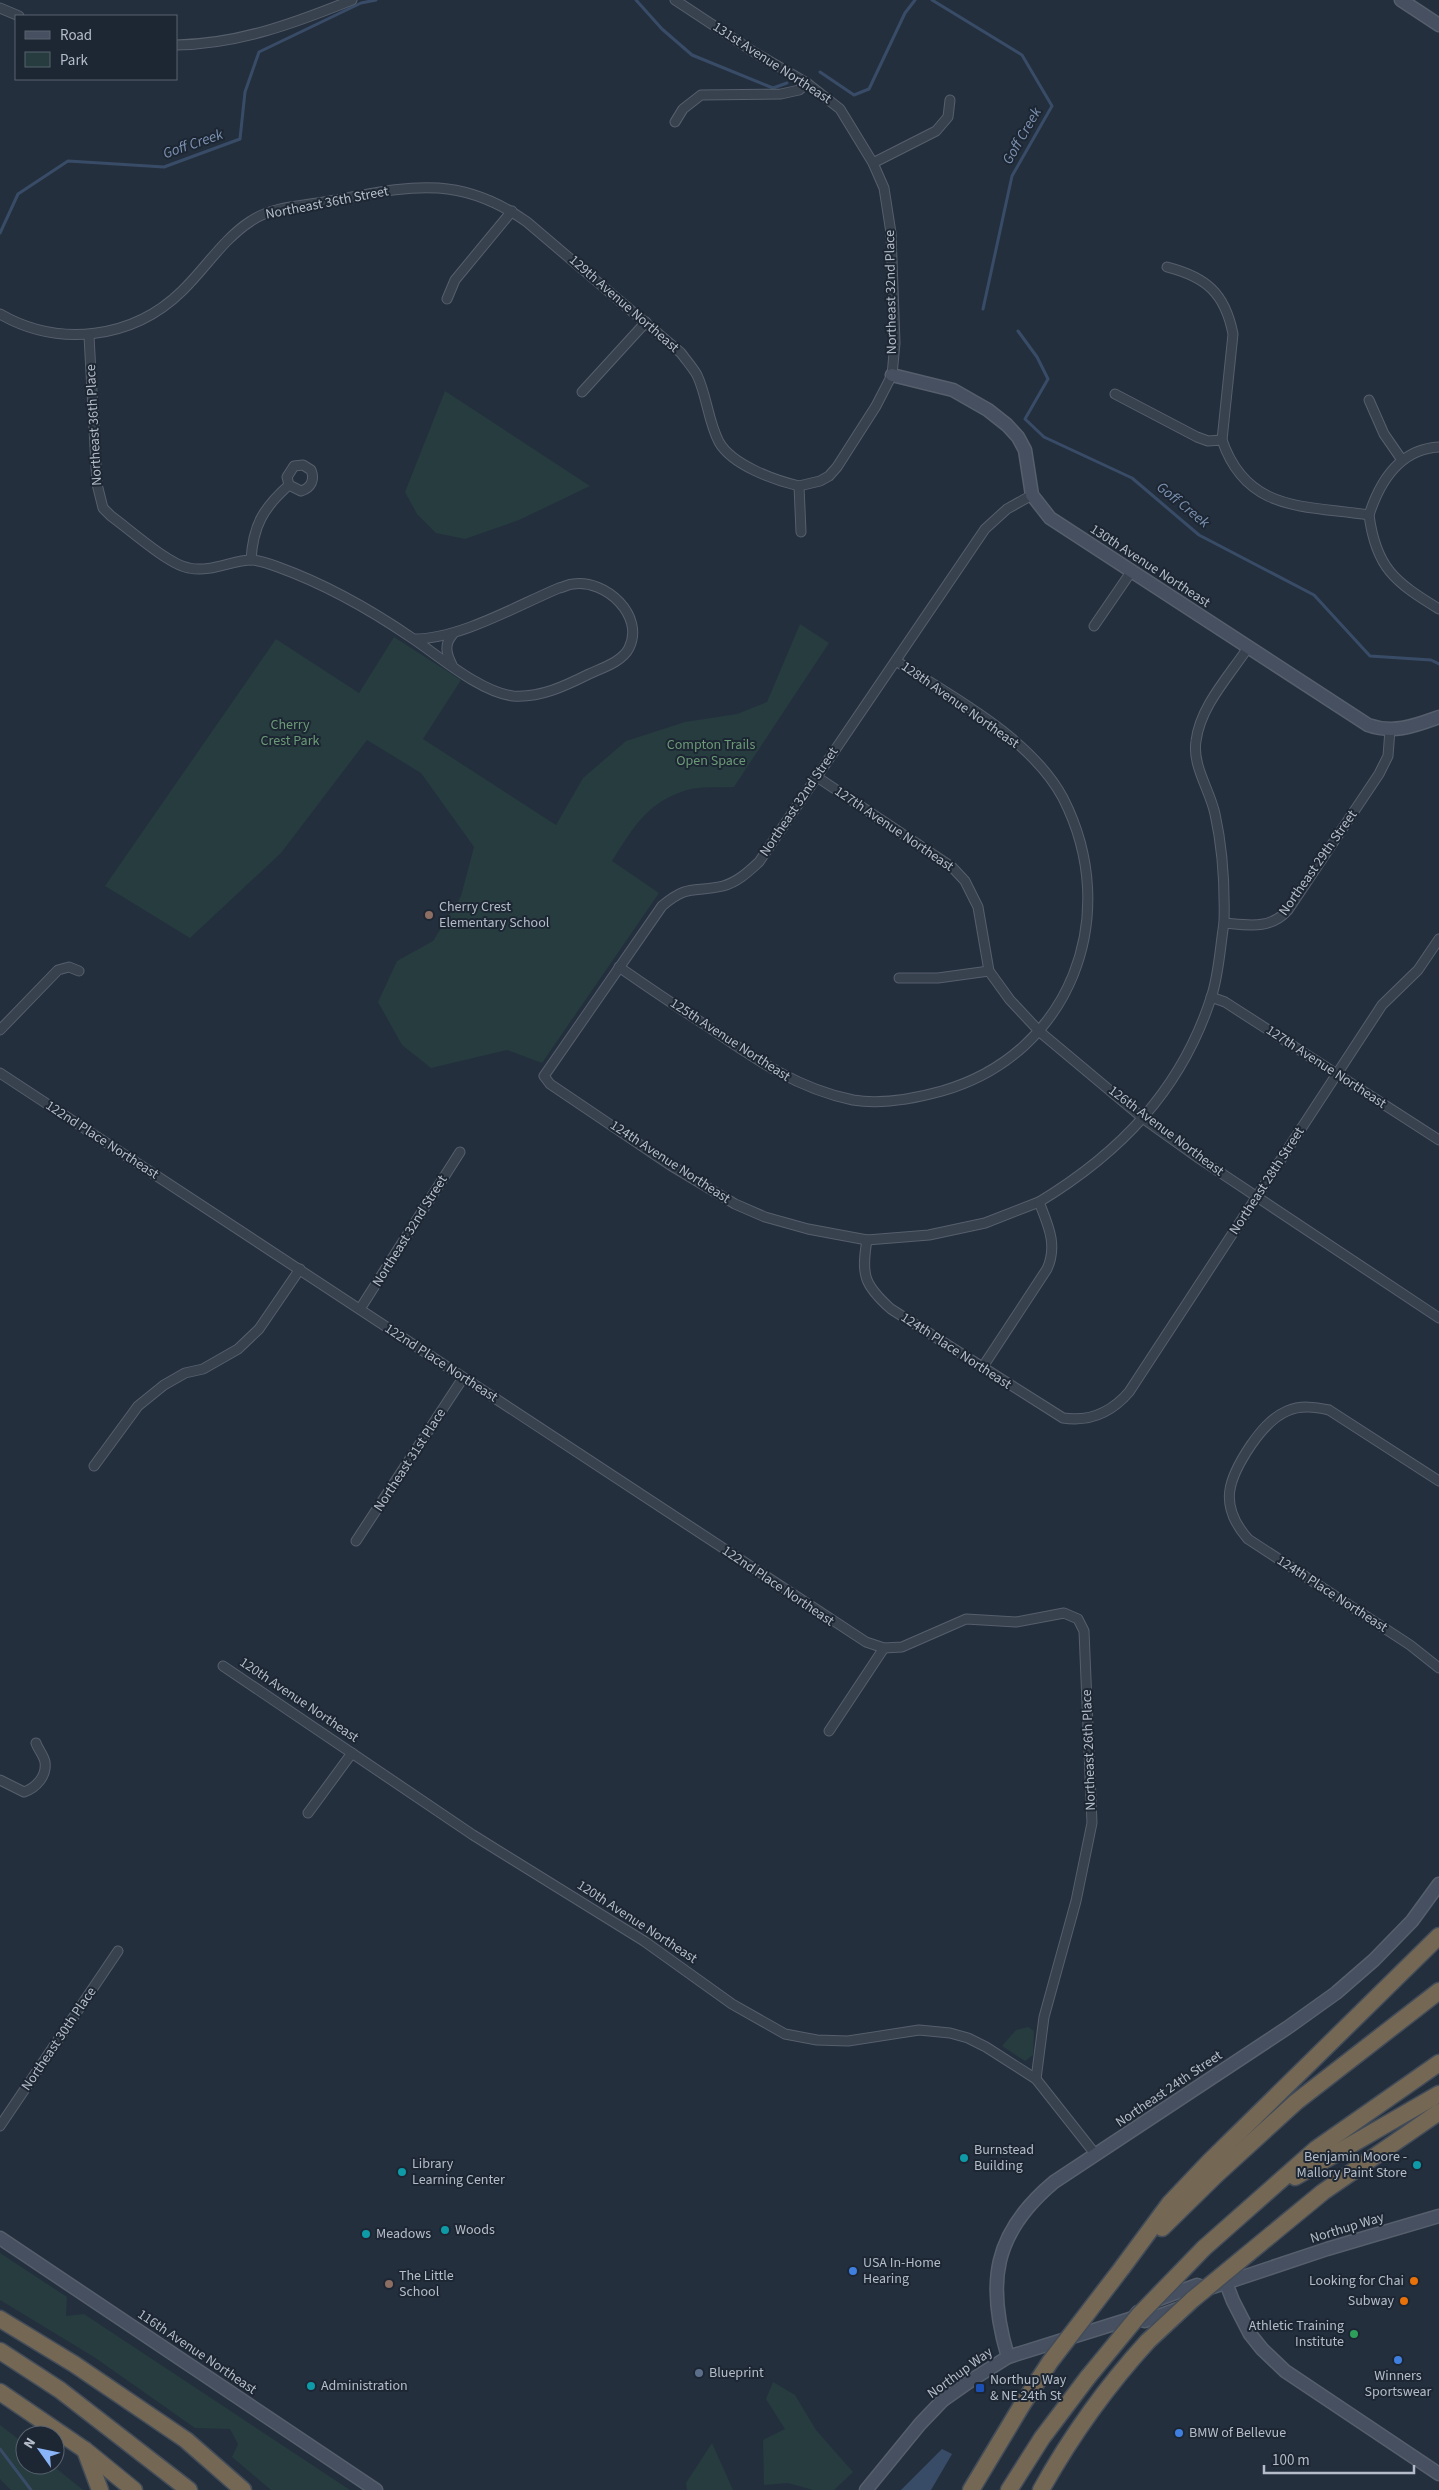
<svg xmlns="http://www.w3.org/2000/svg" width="1439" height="2490" font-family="'Source Sans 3',sans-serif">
  <rect width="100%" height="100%" fill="#242f3e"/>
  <g fill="#263c3f">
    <path d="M445 391 590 486 519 520 465 539 436 533 417 514 405 492Z"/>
    <path d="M800 624 829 643 734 787C719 788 701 786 687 790 647 802 633 828 612 861L659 893 542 1063 507 1050 431 1068 402 1045 378 1002 397 961 433 941 461 896 474 847 421 773 367 740 281 853 190 938 105 886 276 639 359 693 394 637 461 680 423 739 556 825 583 778 626 741 685 722 737 714 767 702Z"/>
    <path d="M1028 2027 1034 2031 1033 2055 1025 2061 1002 2046 1016 2030Z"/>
    <path d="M0 2253 67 2297 66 2316 84 2314 350 2490H271L232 2457 238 2444 230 2429 195 2428 94 2357 0 2300Z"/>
    <path d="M773 2382 795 2395 816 2430 853 2472 834 2490H813L788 2483 764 2485 763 2440 785 2429 766 2399Z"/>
    <path d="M0 2425 25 2444V2465H52L83 2490H11L0 2479Z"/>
    <path d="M712 2443 733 2490H687L686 2483Z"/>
  </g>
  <path fill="#394c67" d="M942 2449 952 2454 931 2490H901Z"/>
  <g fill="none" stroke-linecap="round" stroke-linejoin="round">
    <g stroke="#394c67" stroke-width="3">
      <path d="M636 0 662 29 692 55 773 88 787 83"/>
      <path d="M932 0 1022 55 1052 106 1012 176 983 309"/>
      <path d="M820 72 854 95 869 89 905 13 915 0"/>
      <path d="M0 233 18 194 68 161 164 167 240 139 245 92 259 52 361 3 376 0"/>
      <path d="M1018 331 1037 357 1048 379 1025 419 1044 437 1132 478 1199 535 1314 595 1370 656 1431 660 1439 664"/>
      <path d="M0 2449 31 2490"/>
    </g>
    <g stroke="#565f6c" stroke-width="11">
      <g id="street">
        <path d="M675 0 757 54 807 83 840 109 873 163 884 188 891 233 895 343 892 375 876 406 837 467 829 476 820 481 799 486 801 532"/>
        <path d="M0 8 19 16"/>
        <path d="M176 45C239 44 295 23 352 0"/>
        <path d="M675 122 683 109 701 95 781 94 799 90 807 83"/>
        <path d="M873 163 936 131 948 117 950 100"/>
        <path d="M1167 267C1206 277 1225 293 1233 334L1222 440"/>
        <path d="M447 299 455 280 512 211"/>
        <path d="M0 314C59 348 133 339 182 291 205 269 223 239 251 221 271 207 300 206 324 202 404 188 455 171 527 222L681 353C686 360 693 368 697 375 707 396 708 421 719 442 732 465 774 480 799 486"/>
        <path d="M89 336 97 484 103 508 111 516C129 529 169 565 189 568 212 573 234 559 253 560 261 561 270 564 278 567 325 584 371 610 412 638 439 656 480 692 513 696 540 698 565 686 589 674 602 668 622 662 629 648 645 616 606 579 573 584 569 584 564 587 559 588 516 606 460 639 414 639"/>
        <path d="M582 392 646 322"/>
        <path d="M1115 394 1197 437 1208 441 1222 440C1247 513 1305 505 1369 515 1376 568 1395 582 1439 609"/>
        <path d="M1369 400 1384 434 1402 460"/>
        <path d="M1032 495 1007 509 985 529 759 862C749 871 738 882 723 886 694 893 689 883 662 906L544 1076 550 1084 670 1165 735 1204 765 1217 808 1229 867 1240 929 1235 985 1223 1039 1202"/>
        <path d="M1369 515C1380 481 1400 449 1439 447"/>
        <path d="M251 560C253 526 263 508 289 485L301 491C311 488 315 480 311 470L303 465 294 466 287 477 289 485"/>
        <path d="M1094 626 1131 572"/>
        <path d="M452 665C446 653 444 644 453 634"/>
        <path d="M817 777 952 867 965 881 978 907 989 971 1010 1000 1040 1032 1144 1119 1200 1159 1439 1318"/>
        <path d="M1224 923C1225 886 1223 850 1215 814 1210 790 1192 766 1196 741 1200 707 1229 676 1247 649"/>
        <path d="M619 967C649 988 679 1008 710 1028 755 1059 798 1089 853 1100 882 1105 913 1099 942 1091 1071 1054 1123 915 1063 798 1031 738 951 696 896 661"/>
        <path d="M899 978H938L989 971"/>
        <path d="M1211 997 1225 1002 1439 1140"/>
        <path d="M0 1030 58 970 69 967 79 971"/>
        <path d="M0 1073 866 1642 884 1648 902 1647 966 1619 1016 1622 1064 1613 1078 1619 1084 1631 1092 1823 1076 1901 1044 2017 1036 2079"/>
        <path d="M867 1240C861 1275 864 1285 891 1309L1063 1418C1090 1422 1111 1413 1129 1392L1382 1005 1418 970 1439 939"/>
        <path d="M360 1309 460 1152"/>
        <path d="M982 1368 1047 1269C1058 1245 1048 1225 1039 1202 1120 1153 1181 1090 1211 998 1219 975 1220 947 1224 923 1248 925 1270 930 1288 910L1379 774 1388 756 1390 730"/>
        <path d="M94 1466 138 1406 164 1385 185 1373 203 1369 238 1349 259 1329 300 1269"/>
        <path d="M1439 1481 1329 1410C1315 1407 1301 1405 1287 1411 1271 1418 1260 1432 1251 1445 1228 1479 1218 1505 1248 1539L1410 1645 1439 1668"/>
        <path d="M356 1541 463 1378"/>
        <path d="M223 1666 473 1835 644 1941 732 2004 785 2034 817 2040 848 2041 919 2030 950 2033 968 2038 986 2047 1036 2079 1096 2155"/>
        <path d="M829 1731 884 1648"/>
        <path d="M0 1780 24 1792C36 1788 47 1776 45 1762 44 1756 38 1749 36 1743"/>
        <path d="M308 1813 352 1753"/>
        <path d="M0 2126 118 1951"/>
      </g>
    </g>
    <g stroke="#565f6c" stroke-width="15">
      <g id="secondary">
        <path d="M1401 0 1439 25"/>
        <path d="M892 375 953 390 988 410 1007 425 1018 437 1025 450 1032 495 1050 518 1368 725C1394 734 1414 726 1439 717"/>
        <path d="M0 2238 376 2490"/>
        <path d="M1226 2283 1233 2301 1250 2334 1262 2349 1285 2371 1439 2474"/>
        <path d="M1210 2288 1327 2249 1439 2216"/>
        <path d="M1154 2301 1197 2285 1208 2289"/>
        <path d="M1133 2318 1145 2321 1180 2308"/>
        <path d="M1008 2357C986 2283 993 2233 1054 2182L1287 2028 1336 1993 1374 1960 1412 1921 1439 1884"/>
        <path d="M866 2490 920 2424 943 2400 970 2381 1008 2357 1133 2318 1138 2312"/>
      </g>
    </g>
    <g stroke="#434c59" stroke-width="19">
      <g id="highway">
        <path d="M1295 2177 1439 2094"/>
        <path d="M1162 2228 1216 2175 1296 2102 1439 1991"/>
        <path d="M1272 2234 1323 2192 1439 2112"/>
        <path d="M1204 2248 1316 2149 1439 2063"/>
        <path d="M1122 2268 1170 2203 1209 2162 1439 1936"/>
        <path d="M0 2319 74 2364 186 2440 243 2490"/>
        <path d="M0 2351 60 2390 189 2490"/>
        <path d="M0 2392 85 2450 134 2490"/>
        <path d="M85 2450 100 2490"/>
        <path d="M971 2490 1022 2405"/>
        <path d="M1009 2490 1042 2438 1088 2377"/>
        <path d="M1041 2490C1071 2436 1106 2387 1148 2341"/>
      </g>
    </g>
    <use href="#street" stroke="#38414e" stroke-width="9"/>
    <use href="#secondary" stroke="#465061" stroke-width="12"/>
    <use href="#highway" stroke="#746855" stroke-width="16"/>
    <g stroke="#434c59" stroke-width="19" stroke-linecap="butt">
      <g id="highway-bridge">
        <path d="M1148 2341 1192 2300 1272 2234"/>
        <path d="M1088 2377 1139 2315 1204 2248"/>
        <path d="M1022 2405 1050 2362 1122 2268"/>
      </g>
    </g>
    <use href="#highway-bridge" stroke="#746855" stroke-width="16"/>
  </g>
  <g fill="#8d6e63" stroke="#1d2633" stroke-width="2">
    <circle cx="429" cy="915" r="5"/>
    <circle cx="389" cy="2284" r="5"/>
  </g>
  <g fill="#0f9aa8" stroke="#1d2633" stroke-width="2">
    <circle cx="964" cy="2158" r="5"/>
    <circle cx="1417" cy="2165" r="5"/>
    <circle cx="402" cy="2172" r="5"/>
    <circle cx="445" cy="2230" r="5"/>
    <circle cx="366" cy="2234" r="5"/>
    <circle cx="311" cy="2386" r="5"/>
  </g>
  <g fill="#3f7fe0" stroke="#1d2633" stroke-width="2">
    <circle cx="853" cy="2271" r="5"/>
    <circle cx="1398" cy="2360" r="5"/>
    <circle cx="1179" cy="2433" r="5"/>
  </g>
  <g fill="#e8710a" stroke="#1d2633" stroke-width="2">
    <circle cx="1414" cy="2281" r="5"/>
    <circle cx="1404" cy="2301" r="5"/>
  </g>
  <circle fill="#2e9e5b" stroke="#1d2633" stroke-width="2" cx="1354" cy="2334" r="5"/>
  <circle fill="#5c6f8a" stroke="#1d2633" stroke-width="2" cx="699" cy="2373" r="5"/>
  <rect fill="#1a4fb4" stroke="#1d2633" stroke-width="2" x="975" y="2383" width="10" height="10" rx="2.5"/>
  <g text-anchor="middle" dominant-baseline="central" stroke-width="4" stroke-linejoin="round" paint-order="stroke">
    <g font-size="14" fill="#b4bcc9" stroke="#1d2633">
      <text transform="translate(772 63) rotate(33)">131st Avenue Northeast</text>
      <text transform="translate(327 203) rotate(-11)">Northeast 36th Street</text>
      <text transform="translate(891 292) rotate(-91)">Northeast 32nd Place</text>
      <text transform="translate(624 304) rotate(41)">129th Avenue Northeast</text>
      <text transform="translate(94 425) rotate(-93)">Northeast 36th Place</text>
      <text transform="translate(1150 566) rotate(33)">130th Avenue Northeast</text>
      <text transform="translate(960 705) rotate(35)">128th Avenue Northeast</text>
      <text transform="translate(799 802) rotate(-56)">Northeast 32nd Street</text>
      <text transform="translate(894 829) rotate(34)">127th Avenue Northeast</text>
      <text transform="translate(1318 863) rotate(-55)">Northeast 29th Street</text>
      <text transform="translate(730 1040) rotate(33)">125th Avenue Northeast</text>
      <text transform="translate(1326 1067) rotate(33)">127th Avenue Northeast</text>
      <text transform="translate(1166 1131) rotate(37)">126th Avenue Northeast</text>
      <text transform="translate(102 1140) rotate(33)">122nd Place Northeast</text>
      <text transform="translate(670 1162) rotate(33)">124th Avenue Northeast</text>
      <text transform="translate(1267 1181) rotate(-57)">Northeast 28th Street</text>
      <text transform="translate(410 1231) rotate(-58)">Northeast 32nd Street</text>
      <text transform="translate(956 1351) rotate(33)">124th Place Northeast</text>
      <text transform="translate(441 1363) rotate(33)">122nd Place Northeast</text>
      <text transform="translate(410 1460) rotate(-57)">Northeast 31st Place</text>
      <text transform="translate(778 1586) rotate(34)">122nd Place Northeast</text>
      <text transform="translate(1332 1594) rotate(33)">124th Place Northeast</text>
      <text transform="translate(299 1700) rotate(34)">120th Avenue Northeast</text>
      <text transform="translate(1089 1750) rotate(-92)">Northeast 26th Place</text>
      <text transform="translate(637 1922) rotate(33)">120th Avenue Northeast</text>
      <text transform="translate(59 2039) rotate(-56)">Northeast 30th Place</text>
      <text transform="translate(1169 2089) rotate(-34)">Northeast 24th Street</text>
      <text transform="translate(1347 2228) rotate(-17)">Northup Way</text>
      <text transform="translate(197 2352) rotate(34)">116th Avenue Northeast</text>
      <text transform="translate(960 2373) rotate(-36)">Northup Way</text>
    </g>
    <g font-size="14" fill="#6b9a76" stroke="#1d2633">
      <text x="290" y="725">Cherry<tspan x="290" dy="16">Crest Park</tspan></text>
      <text x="711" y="745">Compton Trails<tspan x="711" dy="16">Open Space</tspan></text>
    </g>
    <g font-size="14" fill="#b4bcc9" stroke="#1d2633" text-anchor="start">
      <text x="439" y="907">Cherry Crest<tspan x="439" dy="16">Elementary School</tspan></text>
      <text x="974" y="2150">Burnstead<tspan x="974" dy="16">Building</tspan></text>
      <text x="1407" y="2157" text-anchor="end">Benjamin Moore -<tspan x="1407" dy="16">Mallory Paint Store</tspan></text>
      <text x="412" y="2164">Library<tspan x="412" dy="16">Learning Center</tspan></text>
      <text x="455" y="2230">Woods</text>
      <text x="376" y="2234">Meadows</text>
      <text x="863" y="2263">USA In-Home<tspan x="863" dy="16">Hearing</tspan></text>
      <text x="399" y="2276">The Little<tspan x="399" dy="16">School</tspan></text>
      <text x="1404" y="2281" text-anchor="end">Looking for Chai</text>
      <text x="1394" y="2301" text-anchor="end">Subway</text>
      <text x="1344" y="2326" text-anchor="end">Athletic Training<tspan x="1344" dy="16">Institute</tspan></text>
      <text x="709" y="2373">Blueprint</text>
      <text x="1398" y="2376" text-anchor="middle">Winners<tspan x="1398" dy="16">Sportswear</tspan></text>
      <text x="990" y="2380">Northup Way<tspan x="990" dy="16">&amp; NE 24th St</tspan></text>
      <text x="321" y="2386">Administration</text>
      <text x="1189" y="2433">BMW of Bellevue</text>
    </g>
    <g font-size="15" font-style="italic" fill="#7c92b1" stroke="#1d2633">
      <text transform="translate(1022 136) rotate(-60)">Goff Creek</text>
      <text transform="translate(193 144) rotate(-19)">Goff Creek</text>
      <text transform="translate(1183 505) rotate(39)">Goff Creek</text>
    </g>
  </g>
  <rect x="15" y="15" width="162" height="65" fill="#1d2633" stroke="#59626f"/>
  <rect x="25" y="31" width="25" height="8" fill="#465061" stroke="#59626f"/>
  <text x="60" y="40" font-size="15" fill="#b4bcc9">Road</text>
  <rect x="25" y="52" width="25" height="15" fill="#263c3f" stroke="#59626f"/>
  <text x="60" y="65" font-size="15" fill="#b4bcc9">Park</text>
  <g transform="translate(40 2450) rotate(303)"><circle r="24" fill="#1d2633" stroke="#59626f"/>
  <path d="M0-4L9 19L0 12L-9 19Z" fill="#8ab4f8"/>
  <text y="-8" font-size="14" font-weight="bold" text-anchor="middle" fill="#b4bcc9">N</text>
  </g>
  <path d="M1264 2465v8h150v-8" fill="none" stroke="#b4bcc9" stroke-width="2.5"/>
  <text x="1272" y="2465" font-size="15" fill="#b4bcc9" stroke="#1d2633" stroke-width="4" paint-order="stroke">100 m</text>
</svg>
